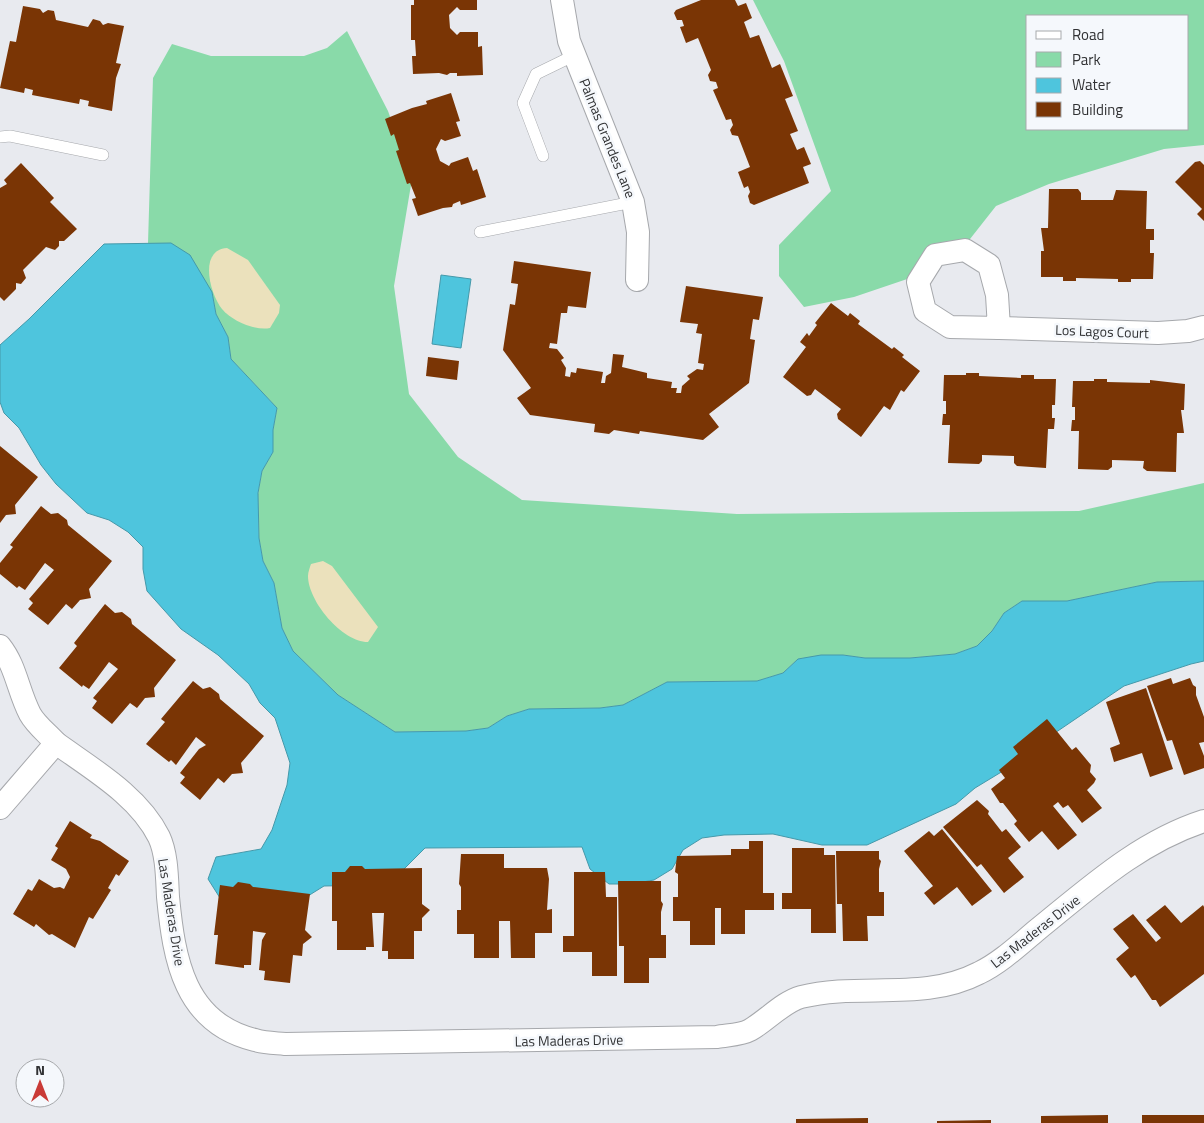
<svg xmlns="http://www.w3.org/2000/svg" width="1204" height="1123" font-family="'Titillium Web',sans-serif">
  <rect width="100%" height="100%" fill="#e8eaef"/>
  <g fill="#89daa9" fill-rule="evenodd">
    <path d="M753 0H1204V145L1164 149 1049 184 996 206 959 253 919 275 854 297 804 307 779 276V245L831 191 784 61ZM1028 16H1188V129H1028Z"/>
    <path d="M347 31 388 111 412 179 394 286 409 394 458 457 522 500 737 514 1079 511 1204 483V581L1157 582 1067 601H1022L1004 613 992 631 977 646 955 654 910 658H865L843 655 798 659 783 673 757 681 667 682 623 705 600 708 529 709 507 716 488 728 466 731 395 732 338 695 293 651 282 628 274 583 263 561 259 538 258 494 262 471 273 452V430L277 408 231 359 228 337 216 314 212 292 148 243 153 78 172 44 211 56H304L327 48Z"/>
  </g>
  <g fill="#ebe1bc">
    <path d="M227 248 248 260 280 305 279 313 270 328C255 331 232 321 222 309 210 294 198 250 227 248Z"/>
    <path d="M323 561 332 566 378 627 368 642C342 642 308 601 308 576 308 572 310 567 311 564Z"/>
  </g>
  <g fill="#4ec5dd" stroke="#4599aa">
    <path d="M171 243 190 255 212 292 216 314 228 337 231 359 277 408 273 430V452L262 471 258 493 259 538 263 561 274 583 282 628 293 651 338 695 395 732 466 731 488 728 507 716 529 709 600 708 623 705 667 682 757 681 783 673 798 659 821 655H843L865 658H910L955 654 977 646 992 631 1004 613 1022 601H1067L1157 582 1204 581V661L1191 664 1124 686 1046 739 1031 754 975 788 956 804 867 845H822L773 834 724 835 702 838 683 850 672 869 654 880 631 884H609L590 869 582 847 425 848 395 878 373 885 324 886 287 909 220 898 208 879 216 857 261 849 272 830 287 785 290 763 275 718 260 703 249 684 218 655 181 629 147 591 143 569V547L128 532 109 520 87 513 56 484 41 465 19 428 4 413 0 402V345L29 319 104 244Z"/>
    <path d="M441 275 471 279 461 348 432 344Z"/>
  </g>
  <g fill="#7a3505">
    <path d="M414 0H477V10H460L457 7 449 15 450 28 457 35 460 32H478V47L482 46 483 75 457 76V73H450L447 75 439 73 413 74 412 56H416L415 40H411V5H414Z"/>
    <path d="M701 0H735L738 6 746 3 752 18 744 22 750 38 759 35 772 68 780 64 793 96 785 99 798 131 790 134 797 150 804 147 811 164 803 167 809 183 754 205 750 203 748 196 750 192 748 186 744 188 738 172 750 167 738 136 732 135 730 130 733 125 731 119 726 120 713 90 718 88 716 82 710 81 708 75 711 70 698 38 686 43 680 27 684 26 682 20H677L674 13 676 10Z"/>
    <path d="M23 6 40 9 43 13 48 10 54 11 56 20 88 27 93 19 100 21 103 25 108 23 124 26 116 63 121 64 116 78 112 111 88 106 89 101 80 99 79 104 32 95 33 90 25 88 24 93 0 88 10 41 16 42Z"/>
    <path d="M451 93 460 121 456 122 461 136 445 141 441 139 436 149 440 161 449 166 451 163 468 157 473 171 477 169 486 197 461 205 460 201 453 204 452 207 443 208 418 216 412 199 416 198 410 183 407 184 396 151 399 150 394 134 391 136 385 119 412 108 427 104 426 101Z"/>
    <path d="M1200 161 1204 165V221L1197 214 1202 209 1175 182 1195 162Z"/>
    <path d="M21 163 54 198 50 202 77 229 64 241H59V246L55 250 46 247 23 270 26 278 21 284 16 283V289L4 301 0 297V188L7 184 4 180Z"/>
    <path d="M1049 189H1078L1081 193V200H1113L1116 190 1147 191 1146 229H1154V240H1150V253H1154L1153 279H1131V282H1118V279L1076 278V281H1063V277H1041V251H1044L1041 228H1048Z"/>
    <path d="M514 261 591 272 586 308 568 306 567 313H561L557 344 550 343 549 348 557 349 564 358 561 360 566 368 565 376 570 377 571 372 576 373 577 368 603 372 601 383H605L606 376 611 373 613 354 624 355 622 367 647 373V378L672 382 671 388H677L676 393H681L682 386 690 379 687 376 697 369 703 370 704 364 698 363 702 334 696 333 698 324 680 322 686 286 763 297 759 320 753 319 750 339 755 340 749 383 709 414 719 427 703 440 640 431 639 434 614 430 609 434 594 432 595 424 530 415 517 398 531 388 503 350 510 304 515 305 518 284 511 283Z"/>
    <path d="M831 303 848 316 850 313 860 321 858 324 892 349 894 347 904 355 902 357 920 371 904 392 901 390 890 410 884 406 861 437 838 419 837 414 841 409 815 389 811 395 807 396 783 377 806 347 800 342 807 333 809 336 817 325 815 323Z"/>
    <path d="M428 357 459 361 457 380 426 376Z"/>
    <path d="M966 373H979V376L1021 378V375H1034V379H1056L1055 405H1052V418H1055L1054 429H1048L1046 468 1017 466 1014 463V456L982 455V461L979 464 948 463 950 425H942L943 414H946V401H943L944 375H966Z"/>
    <path d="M1094 379H1107V382L1150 383V380L1185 384 1184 410H1181L1184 433H1177L1176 472 1147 471 1143 468 1144 461 1112 460V467L1108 470 1078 469 1079 431H1071L1072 420H1075V407H1072L1073 381H1094Z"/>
    <path d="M0 446 38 477 15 505 16 514 6 515 0 523Z"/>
    <path d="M41 506 51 514 58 513 67 520 68 525 112 561 89 589 91 598 80 600 72 609 66 604 48 625 28 609 33 603 29 599 54 570 45 563 25 590 19 586 17 588 0 574V563L13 547 10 545Z"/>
    <path d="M105 604 115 613 122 612 131 619 132 624 176 660 154 688 155 697 145 698 137 708 130 703 112 724 92 708 97 701 93 698 118 669 109 662 89 689 83 685 82 687 59 668 77 646 74 643Z"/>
    <path d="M1171 678 1173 684 1190 678 1193 685 1196 687V695L1204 717V742L1199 743 1204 756V768L1184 775 1172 740 1167 741 1147 686Z"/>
    <path d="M193 681 203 689 210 687 219 694 220 699 264 736 241 763 243 773 232 774 224 783 218 778 200 800 180 783 185 777 180 773 199 749 206 745 196 737 176 765 171 760 169 762 146 744 165 722 161 719Z"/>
    <path d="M1146 688 1173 769 1150 777 1142 753 1114 762 1110 748 1120 744 1106 702Z"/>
    <path d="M1047 719 1072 750 1076 747 1091 765 1090 772 1096 779 1094 783 1087 790 1102 808 1082 823 1068 805 1063 808 1058 802 1053 806 1077 835 1058 850 1042 831 1029 842 1014 824 1017 821 1003 803H1000L991 789 1005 778 999 770 1018 754 1013 747Z"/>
    <path d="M977 800 989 811 988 814 1002 832 1006 829 1021 847 1008 858 1024 877 1004 893 981 864 977 867 943 827Z"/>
    <path d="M70 821 92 835 90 838 100 841 129 861 119 876 116 874 108 888 111 890 93 919 89 917 75 948 52 934 49 935 36 924 34 927 13 914 28 889 32 891 39 879 54 888 60 887 64 889 70 877 66 869 51 860 58 848 55 846Z"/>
    <path d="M942 829 992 891 972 906 957 887 934 905 924 893 933 886 904 851 929 831 934 836Z"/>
    <path d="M749 841H763V893H774V910H745V934H721V908H715V945H690V921H673V897H678V874L675 872 677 856 731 855V849H749Z"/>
    <path d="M792 848H824V855H835L836 933H811V909H782V893H792Z"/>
    <path d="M836 851H879V859L881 861 879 869V892H884V916H867L868 941H843L842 904H837Z"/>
    <path d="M461 854H504V868H547L549 879 547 910 552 909V933H535V958H511L510 921H499V958H474V934H457V910H461V887L459 884Z"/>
    <path d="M350 866H362L365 869 422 868V904L430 910 422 918V931H414V959H388V951H382L384 913H372L374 947H366V950H337V921H332V872H345Z"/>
    <path d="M574 872H605L606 897H617V976H592V952H563V936H574Z"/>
    <path d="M618 881H661V901L663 904 661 912V935H666V958H649V983H624V946H619Z"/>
    <path d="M238 882 250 884 253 887 310 894 305 930 312 937 303 944 302 956 293 955 290 983 264 980 265 971 259 970 262 940 266 933 253 931 251 965H244V968L215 964 218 935H214L220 885 233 887Z"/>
    <path d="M1165 905 1181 923 1203 905 1204 907V974L1160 1007 1156 1000H1152L1135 975 1131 978 1116 959 1129 948 1113 929 1133 914 1156 942 1161 938 1146 920Z"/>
    <path d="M1108 1115V1123H1041V1116Z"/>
    <rect x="1142" y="1115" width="62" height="8"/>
    <path d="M868 1118V1123H796V1119Z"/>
    <path d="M991 1120V1123H937V1121Z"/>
  </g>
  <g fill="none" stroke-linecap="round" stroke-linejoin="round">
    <g stroke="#a6a8ac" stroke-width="12">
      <g id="lane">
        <path d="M0 137 10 136 103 155"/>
        <path d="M543 156 523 103 536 74 575 55"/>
        <path d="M480 232 633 202"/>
      </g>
    </g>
    <g stroke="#a6a8ac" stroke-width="24">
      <g id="street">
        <path d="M562 0 569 41 633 202 638 232 637 280"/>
        <path d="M965 250 989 265 997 295 999 328 950 327 925 311 918 282 935 255Z"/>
        <path d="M999 328 1158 333 1188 331 1204 327"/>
        <path d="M0 646C16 666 18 691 30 714 36 725 48 734 56 743L0 808"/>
        <path d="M56 743C92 769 139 796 159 837 167 854 167 878 168 897 174 959 184 1023 255 1040 265 1043 275 1043 285 1044L717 1037C727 1035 741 1035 750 1030 766 1021 783 1002 801 997 860 982 923 1002 979 973 1000 963 1019 945 1037 930 1089 888 1139 842 1204 821"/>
      </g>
    </g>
    <use href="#lane" stroke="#fff" stroke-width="11"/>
    <use href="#street" stroke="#fff" stroke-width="22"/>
  </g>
  <g text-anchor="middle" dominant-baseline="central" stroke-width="5" stroke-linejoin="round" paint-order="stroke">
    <g font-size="14" fill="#313234" stroke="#f5f8fc">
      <text transform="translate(608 138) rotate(68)">Palmas Grandes Lane</text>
      <text transform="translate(1102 331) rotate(2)">Los Lagos Court</text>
      <text transform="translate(172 912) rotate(81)">Las Maderas Drive</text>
      <text transform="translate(1035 931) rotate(-38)">Las Maderas Drive</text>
      <text transform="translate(569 1040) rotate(-1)">Las Maderas Drive</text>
    </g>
  </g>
  <rect x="1026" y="15" width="162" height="115" fill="#f5f8fc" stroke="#a7a9ac"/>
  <rect x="1036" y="31" width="25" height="8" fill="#ffffff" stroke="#a7a9ac"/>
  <text x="1072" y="40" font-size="15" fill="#313234">Road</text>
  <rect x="1036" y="52" width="25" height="15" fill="#89daa9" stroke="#a7a9ac"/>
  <text x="1072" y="65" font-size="15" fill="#313234">Park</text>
  <rect x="1036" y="78" width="25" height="15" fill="#4ec5dd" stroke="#a7a9ac"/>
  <text x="1072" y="90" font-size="15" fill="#313234">Water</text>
  <rect x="1036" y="102" width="25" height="15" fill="#7a3505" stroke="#a7a9ac"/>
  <text x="1072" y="115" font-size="15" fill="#313234">Building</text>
  <g transform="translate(40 1083)"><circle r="24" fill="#f5f8fc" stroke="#a7a9ac"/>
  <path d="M0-4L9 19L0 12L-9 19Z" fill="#c93a37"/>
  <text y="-8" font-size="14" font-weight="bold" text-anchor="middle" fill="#313234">N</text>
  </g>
</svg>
